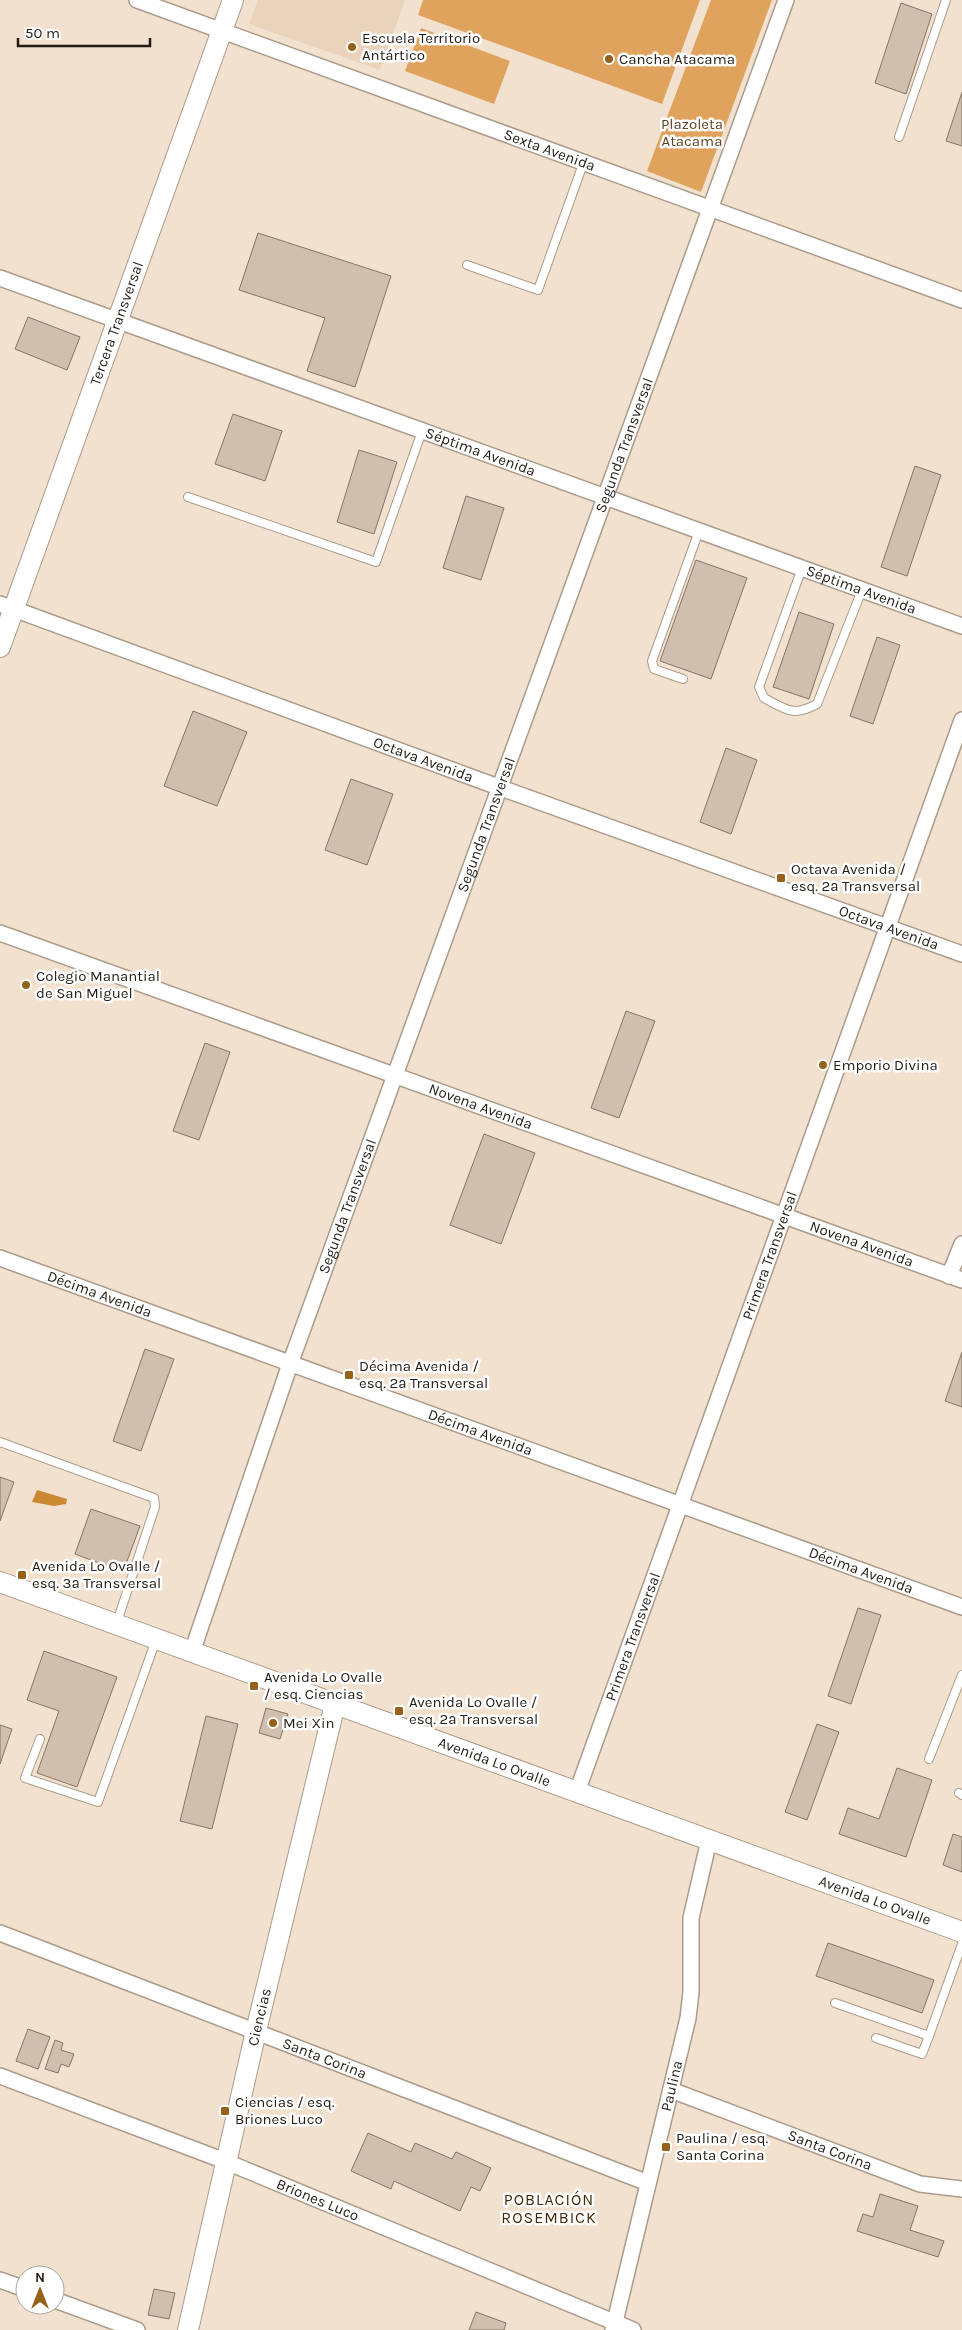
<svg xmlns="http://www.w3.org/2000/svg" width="962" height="2330" font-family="Karla,sans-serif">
  <rect width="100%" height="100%" fill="#f2e1cf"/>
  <path fill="#e9d3bb" d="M258 0H405L380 70 249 24Z"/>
  <g fill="#dfa35e">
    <path d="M423 0H700L662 104 418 15Z"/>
    <path d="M711 0H772L701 192 647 171Z"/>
    <path d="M421 28 510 61 494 104 405 71Z"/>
  </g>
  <path fill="#ca8833" d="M37 1490 67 1499 66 1504 54 1506 32 1502Z"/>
  <g fill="#d0bfae" stroke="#847565">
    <path d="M901 3 932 14 906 94 875 83Z"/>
    <path d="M962 92V146L946 141Z"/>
    <path d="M258 233 391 276 355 387 307 371 325 318 239 290Z"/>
    <path d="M28 317 80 337 67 370 15 349Z"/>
    <path d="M233 414 282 431 265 481 215 464Z"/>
    <path d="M359 450 397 462 374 534 337 522Z"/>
    <path d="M915 466 941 475 907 576 881 567Z"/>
    <path d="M466 496 504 508 481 580 443 568Z"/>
    <path d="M696 560 747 578 711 679 660 661Z"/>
    <path d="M799 612 834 624 809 699 773 687Z"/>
    <path d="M877 637 900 645 873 724 850 716Z"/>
    <path d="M193 711 247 732 217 806 164 786Z"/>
    <path d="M726 748 757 760 731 834 700 822Z"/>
    <path d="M351 779 393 794 367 865 325 850Z"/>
    <path d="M626 1011 655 1021 619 1118 591 1108Z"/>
    <path d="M205 1043 230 1052 199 1140 173 1131Z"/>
    <path d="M484 1134 535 1153 501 1244 450 1225Z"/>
    <path d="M145 1349 174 1359 141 1451 113 1441Z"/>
    <path d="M962 1352V1407L945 1401Z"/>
    <path d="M0 1477 14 1482 0 1521Z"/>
    <path d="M91 1509 140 1526 123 1572 75 1554Z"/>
    <path d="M858 1608 881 1615 851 1704 828 1696Z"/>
    <path d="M44 1651 117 1677 77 1787 37 1773 59 1711 27 1700Z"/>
    <path d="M266 1708 288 1714 280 1739 259 1733Z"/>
    <path d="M206 1716 238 1724 212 1829 180 1821Z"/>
    <path d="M817 1724 839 1732 807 1820 785 1812Z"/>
    <path d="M0 1725 12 1729 0 1764Z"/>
    <path d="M897 1768 932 1780 906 1857 839 1834 848 1808 879 1819Z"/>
    <path d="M953 1834 962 1837V1872L943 1865Z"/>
    <path d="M828 1943 934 1980 922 2013 816 1976Z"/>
    <path d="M28 2029 50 2037 38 2069 16 2061Z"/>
    <path d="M55 2040 63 2043 61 2050 74 2054 69 2067 61 2064 58 2073 45 2069Z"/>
    <path d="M368 2133 411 2152 415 2143 452 2159 456 2152 491 2168 480 2191 471 2187 460 2211 394 2181 391 2189 351 2171Z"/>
    <path d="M880 2194 918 2206 910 2230 944 2241 938 2257 857 2231 863 2214 873 2217Z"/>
    <path d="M154 2289 175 2293 169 2319 148 2315Z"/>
    <path d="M476 2312 506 2323 504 2330H469Z"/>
  </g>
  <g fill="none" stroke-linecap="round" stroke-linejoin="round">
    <g stroke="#ab9b8a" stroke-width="10">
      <g id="lane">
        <path d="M899 137 946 0"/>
        <path d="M467 265 538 290 583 164"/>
        <path d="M188 497 376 562 422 431"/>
        <path d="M802 568 759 687 764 698C787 710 793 717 817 704L862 590"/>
        <path d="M683 679 654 669 652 661 699 531"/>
        <path d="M0 1442 154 1498 155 1507 117 1622"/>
        <path d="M40 1739 25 1778 98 1802 156 1640"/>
        <path d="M929 1759 962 1675"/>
        <path d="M959 1793 962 1795"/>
        <path d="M835 2003 929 2036 962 1944"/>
        <path d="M876 2038 922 2054 929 2036"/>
      </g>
    </g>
    <g stroke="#ab9b8a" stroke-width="18">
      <g id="street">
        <path id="s1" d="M137 0 962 300"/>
        <path id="s2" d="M0 278 962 626"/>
        <path id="s3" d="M0 604 501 788 962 954"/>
        <path id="s4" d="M0 933 962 1280"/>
        <path id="s5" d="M0 1258 962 1607"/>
        <path d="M949 1276 962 1244"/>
        <path id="s6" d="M192 1652 290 1364 786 0"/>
        <path id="s7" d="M577 1792 962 720"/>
        <path id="s8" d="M0 1933 648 2183"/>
        <path id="s9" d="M0 2076 217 2158 633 2330"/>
        <path id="s10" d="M671 2090 920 2184 962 2189"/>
        <path d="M0 2280 25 2289"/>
        <path d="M55 2300 137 2330"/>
        <path id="s11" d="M613 2330 688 2018 691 1992V1918L709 1840"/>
      </g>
    </g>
    <g stroke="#ab9b8a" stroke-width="22">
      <g id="secondary">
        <path id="s12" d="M0 647 233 0"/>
        <path id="s13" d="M0 1582 962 1932"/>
        <path id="s14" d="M188 2330 256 2031 335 1704"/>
      </g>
    </g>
    <use href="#lane" stroke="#fff" stroke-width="8"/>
    <use href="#street" stroke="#fff" stroke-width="15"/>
    <use href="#secondary" stroke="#fff" stroke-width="20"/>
  </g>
  <g fill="#966118" stroke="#fff" stroke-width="2">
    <circle cx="352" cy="47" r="5"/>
    <circle cx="609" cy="59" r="5"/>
    <rect x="776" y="873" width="10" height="10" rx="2.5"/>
    <circle cx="26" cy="985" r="5"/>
    <circle cx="823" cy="1065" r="5"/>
    <rect x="344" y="1370" width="10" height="10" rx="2.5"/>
    <rect x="17" y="1570" width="10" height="10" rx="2.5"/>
    <rect x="249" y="1681" width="10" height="10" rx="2.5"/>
    <rect x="394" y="1706" width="10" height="10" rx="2.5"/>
    <circle cx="273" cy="1723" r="5"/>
    <rect x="220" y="2106" width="10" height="10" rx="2.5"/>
    <rect x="661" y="2142" width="10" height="10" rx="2.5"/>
  </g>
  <g text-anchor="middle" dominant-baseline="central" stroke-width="5" stroke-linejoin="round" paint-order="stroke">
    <g font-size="15" fill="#231d16" stroke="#fff" text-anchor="start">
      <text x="362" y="38">Escuela Territorio<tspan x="362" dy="17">Antártico</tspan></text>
      <text x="619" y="59">Cancha Atacama</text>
      <text x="791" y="869">Octava Avenida /<tspan x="791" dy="17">esq. 2ª Transversal</tspan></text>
      <text x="36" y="976">Colegio Manantial<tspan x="36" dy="17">de San Miguel</tspan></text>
      <text x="833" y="1065">Emporio Divina</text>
      <text x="359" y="1366">Décima Avenida /<tspan x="359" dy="17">esq. 2ª Transversal</tspan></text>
      <text x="32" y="1566">Avenida Lo Ovalle /<tspan x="32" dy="17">esq. 3ª Transversal</tspan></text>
      <text x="264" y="1677">Avenida Lo Ovalle<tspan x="264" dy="17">/ esq. Ciencias</tspan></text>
      <text x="409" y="1702">Avenida Lo Ovalle /<tspan x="409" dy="17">esq. 2ª Transversal</tspan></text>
      <text x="283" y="1723">Mei Xin</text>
      <text x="235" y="2102">Ciencias / esq.<tspan x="235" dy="17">Briones Luco</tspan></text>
      <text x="676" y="2138">Paulina / esq.<tspan x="676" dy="17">Santa Corina</tspan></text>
    </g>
    <g font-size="15" fill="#614422" stroke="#fff">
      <text x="692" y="124">Plazoleta<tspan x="692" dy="17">Atacama</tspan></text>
    </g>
    <g font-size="15" fill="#231d16" stroke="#fff">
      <text stroke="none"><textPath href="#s1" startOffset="439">Sexta Avenida</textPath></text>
      <text stroke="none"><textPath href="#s12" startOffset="344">Tercera Transversal</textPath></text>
      <text stroke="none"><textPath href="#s6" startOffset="1282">Segunda Transversal</textPath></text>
      <text stroke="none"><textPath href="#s2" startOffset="511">Séptima Avenida</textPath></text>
      <text stroke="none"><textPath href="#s2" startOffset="916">Séptima Avenida</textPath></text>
      <text stroke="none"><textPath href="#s3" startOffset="451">Octava Avenida</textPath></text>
      <text stroke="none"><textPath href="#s6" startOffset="878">Segunda Transversal</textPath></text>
      <text stroke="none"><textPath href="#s3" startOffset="946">Octava Avenida</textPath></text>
      <text stroke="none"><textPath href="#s4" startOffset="511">Novena Avenida</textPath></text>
      <text stroke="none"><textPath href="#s6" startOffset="472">Segunda Transversal</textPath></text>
      <text stroke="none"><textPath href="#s4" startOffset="916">Novena Avenida</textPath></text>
      <text stroke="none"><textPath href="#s7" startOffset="570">Primera Transversal</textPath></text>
      <text stroke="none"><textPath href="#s5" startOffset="106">Décima Avenida</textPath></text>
      <text stroke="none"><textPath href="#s5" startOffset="511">Décima Avenida</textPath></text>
      <text stroke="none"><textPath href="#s5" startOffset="916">Décima Avenida</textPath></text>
      <text stroke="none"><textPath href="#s7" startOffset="165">Primera Transversal</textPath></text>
      <text stroke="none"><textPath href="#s13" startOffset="526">Avenida Lo Ovalle</textPath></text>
      <text stroke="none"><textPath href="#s13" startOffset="931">Avenida Lo Ovalle</textPath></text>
      <text stroke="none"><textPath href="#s14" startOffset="321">Ciencias</textPath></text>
      <text stroke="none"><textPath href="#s8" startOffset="348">Santa Corina</textPath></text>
      <text stroke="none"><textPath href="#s11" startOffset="251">Paulina</textPath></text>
      <text stroke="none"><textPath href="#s10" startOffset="170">Santa Corina</textPath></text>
      <text stroke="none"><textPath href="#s9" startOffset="341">Briones Luco</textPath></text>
    </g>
    <g font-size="16" letter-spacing="1" fill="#442a08" stroke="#fff">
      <text x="549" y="2199">POBLACIÓN<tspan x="549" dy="18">ROSEMBICK</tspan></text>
    </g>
  </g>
  <g transform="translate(40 2290)"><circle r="24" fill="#ffffff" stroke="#a7a5a2"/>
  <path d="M0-4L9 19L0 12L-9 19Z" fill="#966118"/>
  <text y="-8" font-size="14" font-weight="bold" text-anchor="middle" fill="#231d16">N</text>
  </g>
  <path d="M18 38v8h132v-8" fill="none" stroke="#231d16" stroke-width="2.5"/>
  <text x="25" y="38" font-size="15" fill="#231d16" stroke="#ffffff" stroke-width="4" paint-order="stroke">50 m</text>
</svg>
